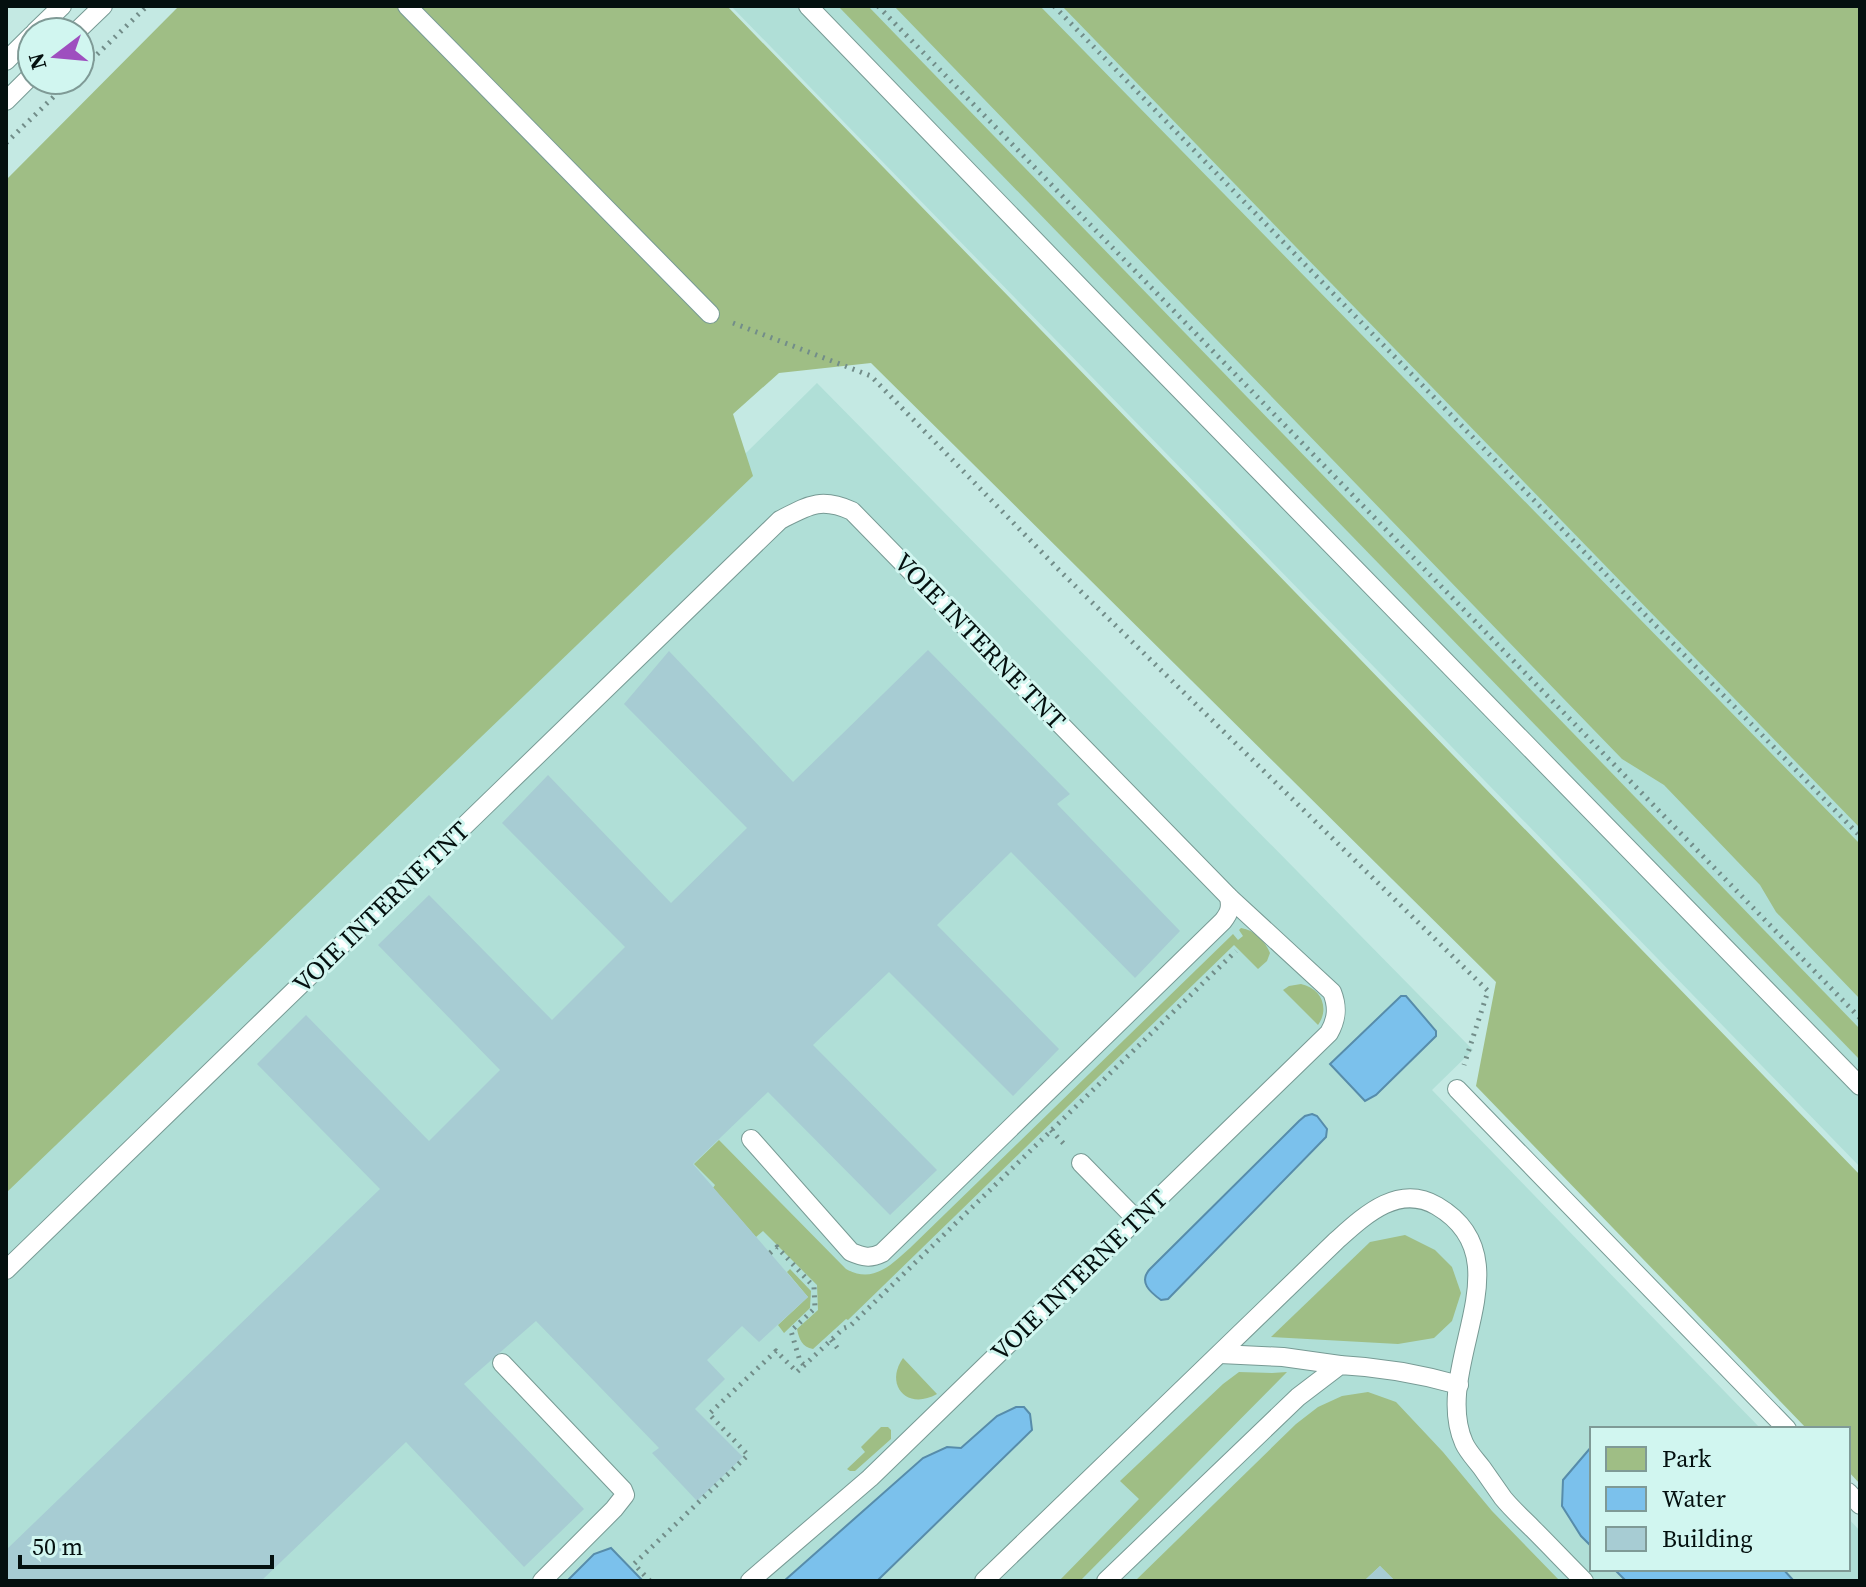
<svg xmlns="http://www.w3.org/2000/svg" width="1866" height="1587" font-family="'Source Serif 4',serif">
  <rect width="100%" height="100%" fill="#c4e9e3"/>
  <g fill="#b0dfd7">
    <path d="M731 6H1860V1167L1557 855Z"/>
    <path d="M817 383 1473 1050 1432 1090 1761 1429H1592V1569H1848V1518L1860 1531V1581H6V1182Z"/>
  </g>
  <g fill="#9fbe85">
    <path d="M179 6H727L1860 1175V1484L1848 1471V1429H1807L1476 1086 1496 982 871 363 779 373 733 414 753 476 6 1193V180Z"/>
    <path d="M838 6H868L1860 1029V1060Z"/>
    <path d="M894 6H1040L1860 844V999L1776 912 1760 885 1664 785 1622 759Z"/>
    <path d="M1062 6H1860V828Z"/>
    <path d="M1241 928C1255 930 1265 941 1270 953L1267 961 1258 969 1234 945 848 1320 846 1319 813 1349C802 1347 799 1339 797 1329L818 1310 817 1285 763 1231 756 1237 713 1188 715 1185 694 1164 719 1140 846 1269C873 1284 891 1265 910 1248L1233 934 1238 940 1243 936 1239 930Z"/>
    <path d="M1301 984C1321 988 1330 1008 1318 1025L1283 990 1289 986Z"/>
    <path d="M1405 1235 1435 1250 1452 1267 1461 1293 1452 1321 1434 1338 1398 1344 1271 1337 1370 1242Z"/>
    <path d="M790 1269 811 1291 810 1308 784 1333 778 1325 808 1297 787 1272Z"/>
    <path d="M903 1358 937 1394C907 1411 884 1385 903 1358Z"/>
    <path d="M1239 1372 1272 1373 1287 1372 1080 1581H1059L1139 1499 1120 1481 1223 1384Z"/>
    <path d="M1368 1392 1396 1402 1443 1452 1492 1511 1560 1581H1395L1380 1566 1364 1581H1135L1296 1424 1318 1407 1342 1396Z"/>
    <path d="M881 1427H888L891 1430V1439L855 1471H850L847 1469 865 1452 861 1447Z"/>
  </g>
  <g fill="#7bc1ec" stroke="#578caa" stroke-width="2">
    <path d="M1401 996H1406L1436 1031V1036L1376 1095 1365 1101 1330 1064Z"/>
    <path d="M1312 1114 1317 1116 1327 1129 1326 1137 1168 1299 1161 1300C1150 1292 1138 1282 1150 1269L1299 1121 1305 1116Z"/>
    <path d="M1016 1407H1024L1030 1414 1032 1430 877 1581H784L923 1458 947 1447 961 1448 997 1416Z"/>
    <path d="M1592 1446V1547L1581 1536 1562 1506 1563 1480Z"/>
    <path d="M611 1548 643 1581H567L594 1554Z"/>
    <path d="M1614 1569H1783L1794 1581H1626Z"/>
  </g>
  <g fill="#a7ccd3">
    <path d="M928 650 1070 794 1057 804 1180 931 1135 978 1011 852 937 925 1059 1049 1013 1096 889 972 813 1045 937 1170 890 1215 768 1092 693 1164 808 1297 759 1342 742 1326 707 1360 725 1379 695 1409 743 1457 697 1501 652 1453 659 1448 536 1321 464 1384 584 1509 524 1567 406 1442 261 1581H6V1550L380 1189 257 1064 306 1015 429 1141 500 1070 378 945 429 895 552 1020 625 947 502 823 548 775 671 903 747 828 624 704 669 651 793 782Z"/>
    <path d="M1380 1566 1395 1581H1364Z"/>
  </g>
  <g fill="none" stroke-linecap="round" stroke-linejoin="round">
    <g stroke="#779a94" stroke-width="20">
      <g id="service">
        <path d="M407 6 710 314"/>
        <path d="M808 6 1107 315 1860 1086"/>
        <path d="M35 32 62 6"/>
        <path d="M76 32 103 6"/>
        <path d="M6 61 32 35"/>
        <path d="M6 101 32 75"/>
        <path d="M1457 1089 1787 1429"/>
        <path d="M751 1139 851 1252C863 1257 870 1259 882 1253L1223 921C1230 912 1231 907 1229 897"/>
        <path d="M1081 1163 1136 1219"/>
        <path d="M6 1270 780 520C809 505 821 497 852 511L1229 897 1332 992C1338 1007 1337 1019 1329 1033L870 1478 750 1581"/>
        <path d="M1220 1354 1283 1357 1340 1365"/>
        <path d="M502 1363 623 1490 625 1495 614 1509 542 1581"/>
        <path d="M1848 1492 1860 1505"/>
        <path d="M984 1581 1336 1241C1364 1216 1398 1183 1437 1206 1529 1260 1430 1367 1464 1443 1468 1452 1476 1460 1482 1468 1489 1478 1496 1488 1503 1498 1512 1509 1523 1519 1533 1529 1550 1546 1567 1564 1584 1581"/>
        <path d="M1106 1581 1298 1397 1340 1365C1380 1367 1420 1374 1459 1385"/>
      </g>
    </g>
    <g stroke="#728d89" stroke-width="5" stroke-dasharray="2 6" stroke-linecap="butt">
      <path d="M878 6 1860 1018"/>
      <path d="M1054 6 1860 836"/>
      <path d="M80 71 147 6"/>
      <path d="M6 143 71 80"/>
      <path d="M733 323 871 376 1059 570 1488 991 1464 1065"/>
      <path d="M1051 1130 1064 1144"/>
      <path d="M770 1253 777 1247 814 1287 815 1308 791 1331 800 1361 804 1365"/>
      <path d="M831 1340 839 1350"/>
      <path d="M650 1581 634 1564 748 1455 709 1414 776 1351 797 1372 844 1328 850 1326 1236 951"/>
    </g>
    <use href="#service" stroke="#fff" stroke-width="18"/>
  </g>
  <g text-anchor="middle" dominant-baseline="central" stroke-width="6" stroke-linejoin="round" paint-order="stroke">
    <g font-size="26" fill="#04100f" stroke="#d1f6f0">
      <text transform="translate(980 641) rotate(46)">VOIE INTERNE TNT</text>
      <text transform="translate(381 907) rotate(-44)">VOIE INTERNE TNT</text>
      <text transform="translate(1079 1275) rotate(-44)">VOIE INTERNE TNT</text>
    </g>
  </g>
  <rect width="1866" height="1587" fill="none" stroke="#04100f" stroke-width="16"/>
  <rect x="1590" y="1427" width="260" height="144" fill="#d1f6f0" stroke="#7f9a96" stroke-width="2"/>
  <rect x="1606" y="1447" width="40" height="24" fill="#9fbe85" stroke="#7f9a96" stroke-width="2"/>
  <text x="1662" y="1467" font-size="24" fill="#04100f">Park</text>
  <rect x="1606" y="1487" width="40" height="24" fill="#7bc1ec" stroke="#7f9a96" stroke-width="2"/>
  <text x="1662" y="1507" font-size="24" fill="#04100f">Water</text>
  <rect x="1606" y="1527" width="40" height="24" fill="#a7ccd3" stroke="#7f9a96" stroke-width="2"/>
  <text x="1662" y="1547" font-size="24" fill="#04100f">Building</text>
  <g transform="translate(56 56) rotate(254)"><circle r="38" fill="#d1f6f0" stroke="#7f9a96" stroke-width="2"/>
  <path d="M0-6L14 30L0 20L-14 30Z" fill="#9e4fbf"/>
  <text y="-12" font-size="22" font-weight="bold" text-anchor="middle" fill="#04100f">N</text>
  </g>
  <path d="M20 1555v12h252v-12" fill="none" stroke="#04100f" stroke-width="4"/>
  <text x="32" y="1555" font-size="24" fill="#04100f" stroke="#d1f6f0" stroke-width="6" paint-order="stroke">50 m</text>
</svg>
